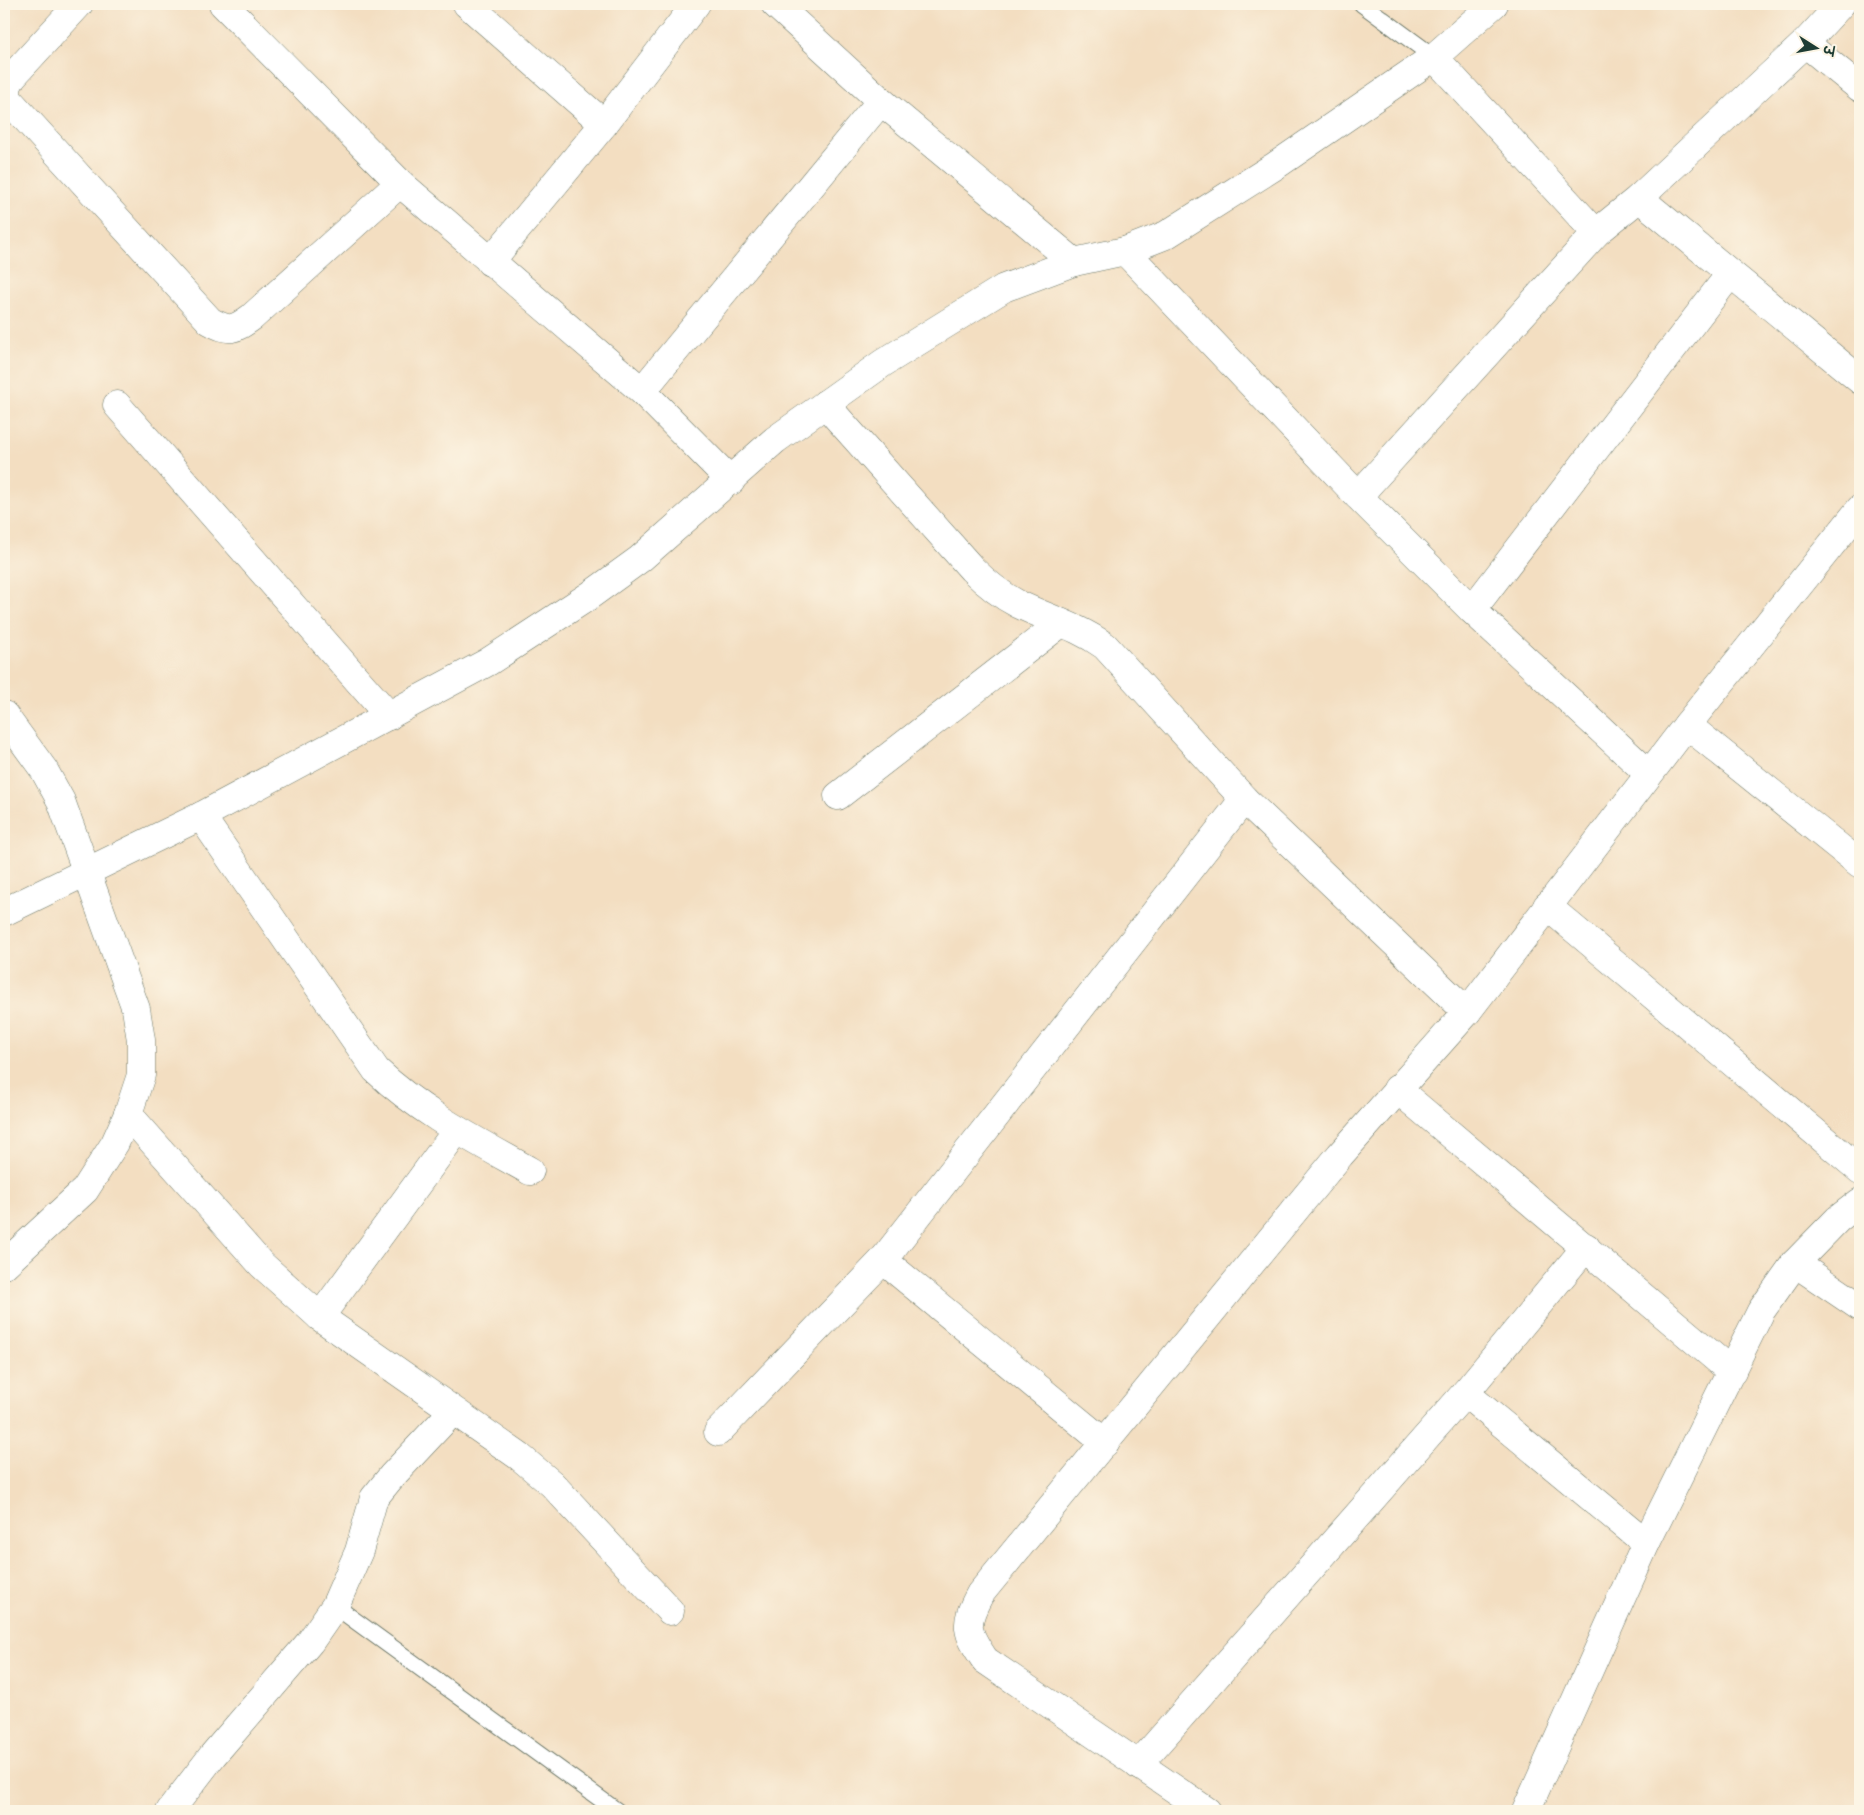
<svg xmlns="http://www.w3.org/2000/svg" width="1864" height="1815" font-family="Mynerve,'Playpen Sans Deva',sans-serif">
  <rect width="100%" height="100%" fill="#fcf5e5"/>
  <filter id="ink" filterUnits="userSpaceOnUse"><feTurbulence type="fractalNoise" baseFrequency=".02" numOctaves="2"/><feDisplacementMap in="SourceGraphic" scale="10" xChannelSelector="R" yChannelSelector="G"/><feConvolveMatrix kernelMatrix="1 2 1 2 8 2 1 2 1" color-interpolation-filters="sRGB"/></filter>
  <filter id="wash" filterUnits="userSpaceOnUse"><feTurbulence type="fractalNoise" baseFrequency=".0096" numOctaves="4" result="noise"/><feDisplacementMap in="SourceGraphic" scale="20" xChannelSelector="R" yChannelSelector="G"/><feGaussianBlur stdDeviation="1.12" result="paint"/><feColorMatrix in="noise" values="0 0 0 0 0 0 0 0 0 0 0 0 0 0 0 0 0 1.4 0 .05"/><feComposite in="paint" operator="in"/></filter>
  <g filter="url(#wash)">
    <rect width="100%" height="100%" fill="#f3dec1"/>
  </g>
  <g filter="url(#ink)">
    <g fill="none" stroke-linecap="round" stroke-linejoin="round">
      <g stroke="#697565" stroke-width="18">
        <g id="lane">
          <path d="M1362 4 1434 57"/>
          <path d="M335 1606 617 1811"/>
        </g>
      </g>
      <g stroke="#697565" stroke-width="29">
        <g id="street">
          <path d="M79 4 12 77 7 87V98L210 321C230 332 234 330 252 317L400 183"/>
          <path d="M223 4 400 183 642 391 731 481"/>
          <path d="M467 4 604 124"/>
          <path d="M775 4 881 101 1074 262"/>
          <path d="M1805 43 1860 88"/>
          <path d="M1434 57 1596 233"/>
          <path d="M1639 198 1860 380"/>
          <path d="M1125 251 1358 496 1472 610 1649 774"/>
          <path d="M490 262 604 124 696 4"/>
          <path d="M642 391 881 101"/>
          <path d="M825 404 972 569C986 583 1001 595 1018 604 1049 619 1077 626 1105 646L1244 799 1467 1012"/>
          <path d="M117 405 389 716"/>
          <path d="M1358 496 1596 233 1639 198 1805 43 1841 4"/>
          <path d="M1472 610 1730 274"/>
          <path d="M4 715 44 770 61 801 136 1009 141 1040V1075L128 1114 115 1143 85 1190 4 1265"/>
          <path d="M1687 725 1860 864"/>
          <path d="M838 796 1061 623"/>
          <path d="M201 816 376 1070C421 1113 477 1141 530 1171"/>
          <path d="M1547 906 1860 1170"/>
          <path d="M1397 1089 1732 1372"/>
          <path d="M128 1114 261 1264 320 1317 520 1457 552 1484 670 1611"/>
          <path d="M883 1260 1105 1443"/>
          <path d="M1795 1263 1860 1307"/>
          <path d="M320 1317 457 1130"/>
          <path d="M1465 1393 1646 1543"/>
          <path d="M718 1432 883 1260 1244 799"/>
          <path d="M1138 1765 1465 1393 1586 1247"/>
          <path d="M170 1811 213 1755 310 1642 335 1606 359 1551 374 1498 392 1476 453 1411"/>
          <path d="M1207 1811 985 1660C966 1632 963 1625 980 1594L1340 1155 1467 1012 1687 725 1860 509"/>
          <path d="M1526 1811 1646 1543 1761 1311 1795 1263 1838 1219 1860 1202"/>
        </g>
      </g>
      <g stroke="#697565" stroke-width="29">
        <path id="secondary" d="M4 912 201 816 488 662 589 596 640 559 775 440 883 363 1004 288 1074 262 1125 251 1166 235 1275 166 1434 57 1494 4"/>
      </g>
      <use href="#lane" stroke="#fff" stroke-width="16"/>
      <use href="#street" stroke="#fff" stroke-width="28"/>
      <use href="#secondary" stroke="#fff" stroke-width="28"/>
    </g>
  </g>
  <rect width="1864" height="1815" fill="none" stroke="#fcf5e5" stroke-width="20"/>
  <g transform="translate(1816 48) rotate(101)" stroke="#fcf5e5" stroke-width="4" paint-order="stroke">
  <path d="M0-4L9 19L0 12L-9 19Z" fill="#1f3d34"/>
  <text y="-8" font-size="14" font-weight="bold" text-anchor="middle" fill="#1f3d34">उ</text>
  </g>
</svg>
